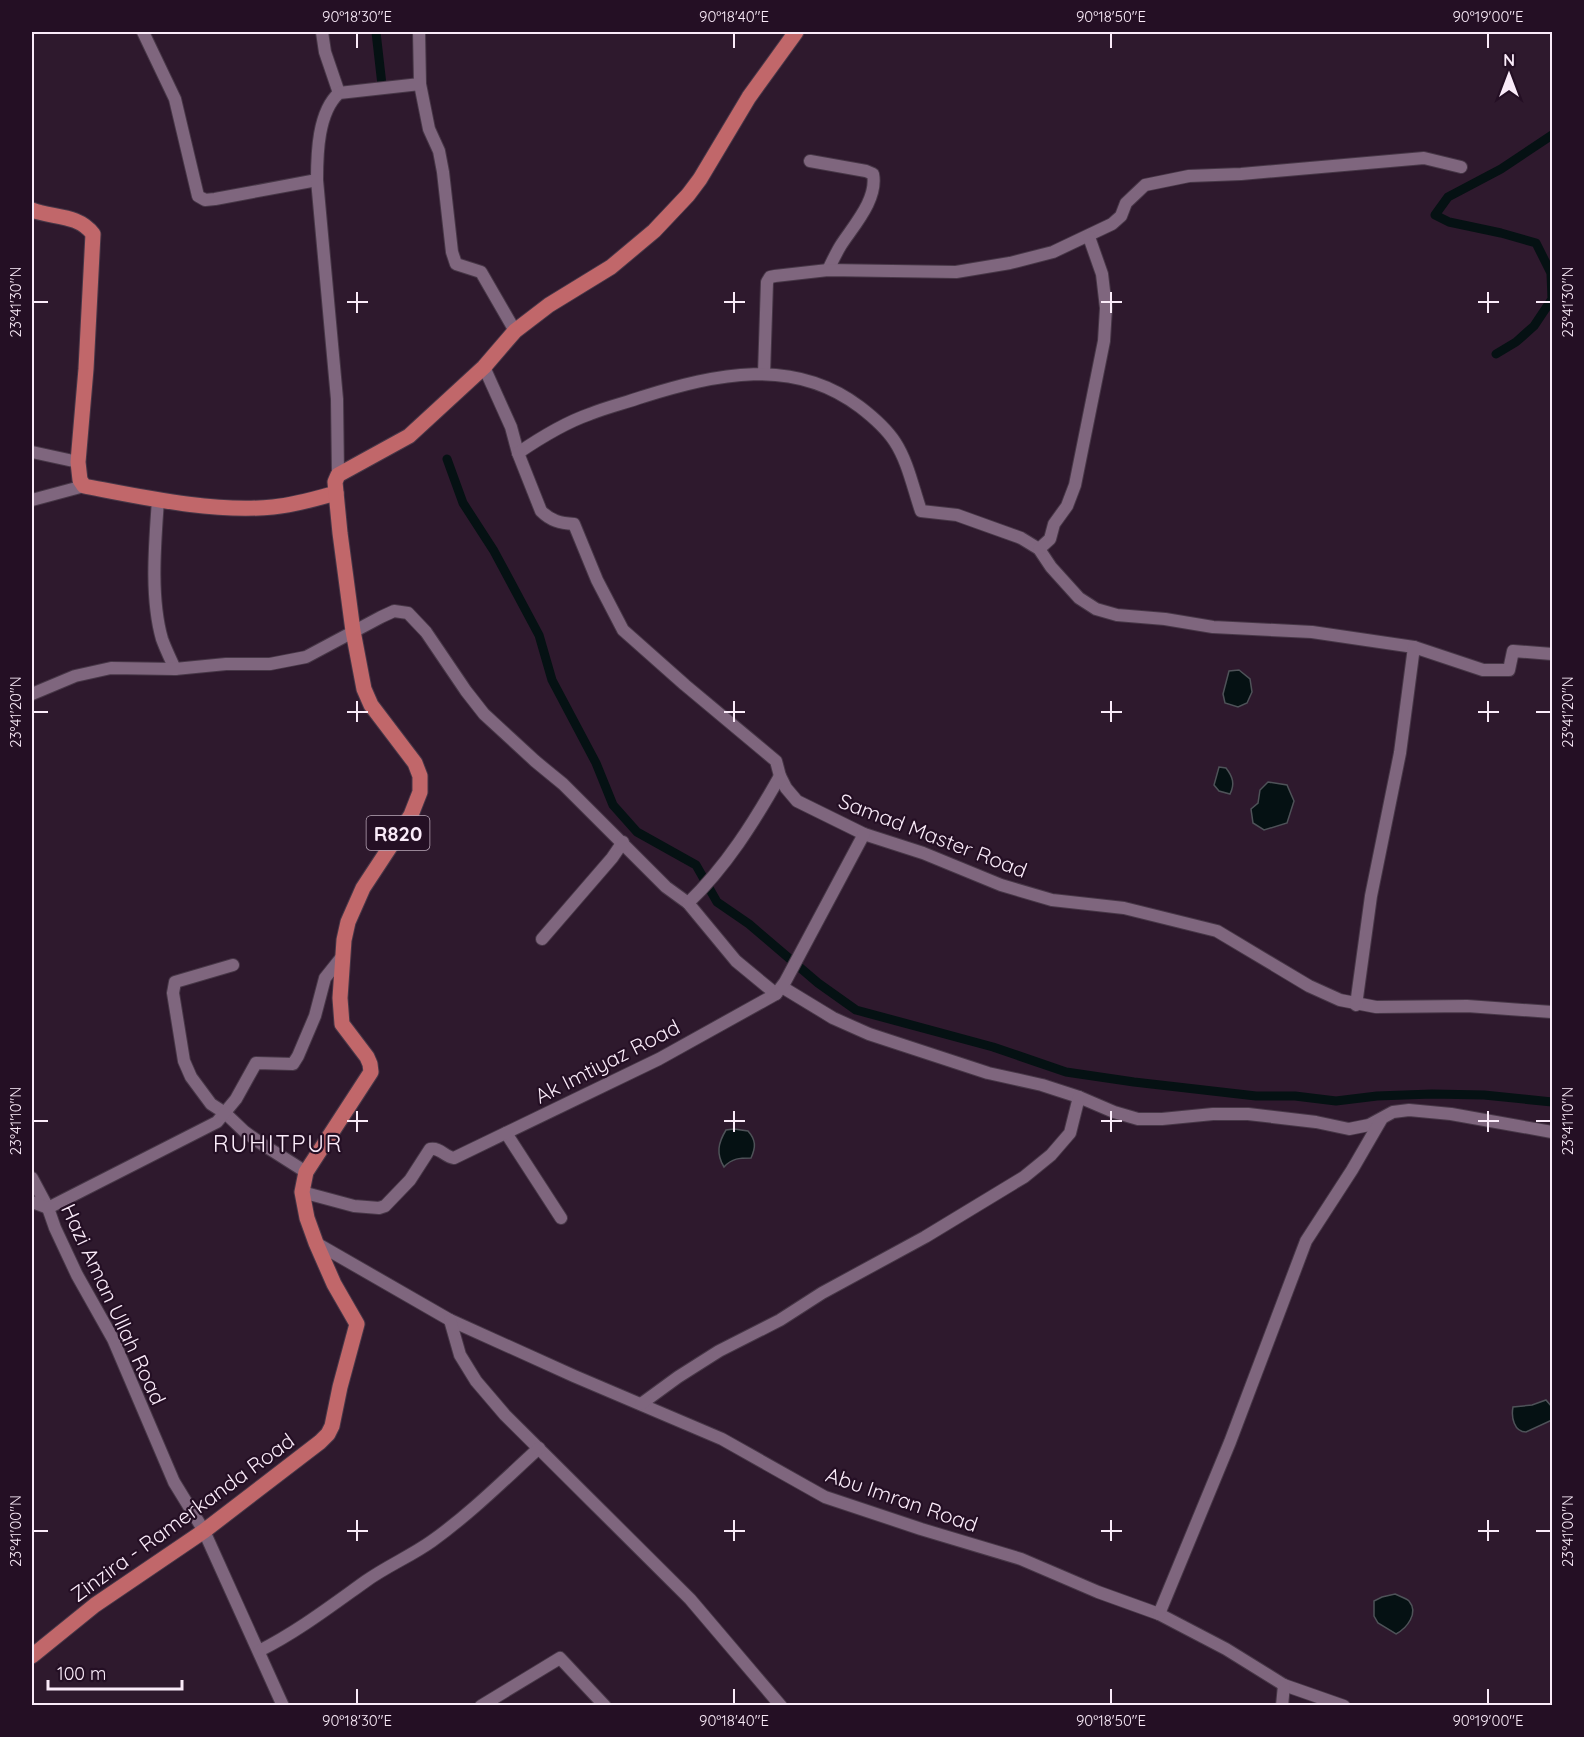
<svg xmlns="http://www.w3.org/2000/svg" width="1584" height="1737" font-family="Quicksand,sans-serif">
  <rect width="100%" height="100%" fill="#2e192d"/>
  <g fill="#051113" stroke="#4e5258" stroke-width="1.5">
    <path d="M1239 670 1250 679 1252 692 1247 703 1238 707 1225 703 1223 694 1229 671Z"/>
    <path d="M1219 767 1226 768C1233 777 1235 784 1230 794L1219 791 1214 785Z"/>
    <path d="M1268 782 1287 785 1294 801 1287 823 1264 830 1253 823 1251 809 1258 803 1260 790Z"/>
    <path d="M734 1129 748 1131C756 1140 756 1147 751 1158 740 1158 732 1158 724 1167 716 1154 718 1143 726 1130Z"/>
    <path d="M1546 1400 1552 1407V1420L1526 1432C1514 1432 1511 1417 1513 1407L1532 1405Z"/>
    <path d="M1395 1594C1399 1596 1406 1598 1409 1601 1419 1613 1407 1628 1396 1634L1378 1623 1374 1616V1601L1382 1597Z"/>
  </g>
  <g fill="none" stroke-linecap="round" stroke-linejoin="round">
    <g stroke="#051113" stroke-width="9">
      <path d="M376 32 382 85"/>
      <path d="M1496 354 1516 342 1534 326 1552 299 1551 273 1536 243 1501 233 1449 222 1435 215 1448 197 1501 169 1552 135"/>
      <path d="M447 459 463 503 494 551 539 635 552 680 596 763 613 805 637 832 696 865 717 902 749 924 818 983 856 1010 993 1047 1066 1072 1134 1082 1256 1096H1295L1336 1101 1377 1096 1432 1094 1484 1095 1552 1102"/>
    </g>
    <g stroke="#473747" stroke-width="14">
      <g id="minor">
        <path d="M143 32 175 99 198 196 205 200 215 199 317 180"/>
        <path d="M322 32 325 52 339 93"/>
        <path d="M419 32 420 84 429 129 439 151 443 172 452 252 456 264 481 272 515 331"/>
        <path d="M810 161 866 171 873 174C878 199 854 225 841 245 836 253 832 262 828 270"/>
        <path d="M484 367 511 427 518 453 541 511C551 521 560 523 574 524L597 580 623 630 685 685 776 761 780 776 786 788 797 801 864 834 923 853 1001 885 1052 900 1124 908 1217 931 1309 986 1340 1000 1376 1007 1467 1006 1552 1012"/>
        <path d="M764 374 767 282 770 277 775 276 828 270 956 272 1010 263 1053 252 1112 224 1121 216 1126 203 1145 185 1189 176 1241 174 1424 158 1461 167"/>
        <path d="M32 452 78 462"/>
        <path d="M518 453C540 438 564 423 590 414 607 407 625 403 642 397 716 374 793 356 860 407 873 417 886 428 895 442 908 462 913 488 921 511L957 515 1021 538 1039 549 1051 567 1079 598 1096 609 1117 615 1165 619 1213 627 1312 632 1414 647"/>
        <path d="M338 475 337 399 317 180C317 153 318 112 339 93L420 84"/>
        <path d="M32 500 84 486"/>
        <path d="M158 500C155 543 150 597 162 639 166 650 171 660 175 669"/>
        <path d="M1039 549 1050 539 1054 524 1067 506 1075 485 1104 341 1106 308 1102 274 1089 237"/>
        <path d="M32 694 75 676 111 668 175 669 226 664H270L306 657 381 617 394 611 408 613 426 632 466 691 484 714 535 761 563 784 666 887 688 903 736 961 776 994"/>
        <path d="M688 903C726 867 754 822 780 776"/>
        <path d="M542 939 612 858 623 842"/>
        <path d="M233 965 175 982 173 993 184 1061 191 1077 211 1104 225 1113 245 1132 262 1144 306 1172"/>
        <path d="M782 987 833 1018 869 1034 988 1073 1042 1085 1079 1097"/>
        <path d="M1356 1005 1371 896 1400 753 1414 647 1483 670H1509L1513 651 1552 654"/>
        <path d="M506 1133 561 1218"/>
        <path d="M32 1178 48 1208 55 1228 77 1275 113 1339 174 1482 204 1531 283 1706"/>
        <path d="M302 1192 354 1206 379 1208 385 1206 410 1180 430 1149C440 1147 445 1157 454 1158L659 1059 776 994 785 982 864 834"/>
        <path d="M32 1202 48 1208 217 1122 236 1099 256 1063 293 1064 298 1056 315 1016 325 978 341 958"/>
        <path d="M316 1243 450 1320 574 1376 722 1439 825 1497 921 1529 1021 1559 1098 1592 1159 1614 1226 1649 1284 1685 1344 1706"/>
        <path d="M450 1320 460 1355 476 1381 505 1415 690 1599 781 1706"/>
        <path d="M641 1404 678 1377 719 1351 780 1320 822 1293 925 1237 1024 1177 1051 1155 1070 1133 1079 1097 1114 1112 1138 1119H1162L1213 1114H1248L1316 1122 1349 1129 1369 1125 1393 1112 1409 1110 1451 1114 1552 1132"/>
        <path d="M1159 1614 1230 1442 1306 1241 1352 1170 1381 1120"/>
        <path d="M259 1651C297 1632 331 1606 366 1581 387 1566 411 1556 432 1541 471 1513 504 1480 539 1448"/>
        <path d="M481 1706 560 1658 605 1706"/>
        <path d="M1282 1706 1284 1685"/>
      </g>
    </g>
    <g stroke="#473747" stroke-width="17">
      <g id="major">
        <path d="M32 210C53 218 78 214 93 234L86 369 78 462 80 480 84 486C142 497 214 513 273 507 295 505 315 499 336 493"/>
        <path d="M32 1656 95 1605 204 1531 320 1442 328 1434 332 1426 340 1387 357 1324 334 1284 316 1243 307 1218 302 1192 306 1172 371 1072 370 1064 367 1057 342 1024 340 998 344 940 348 922 363 888 411 815 420 792V776L415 763 371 705 364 689 353 631 340 533 335 482 338 475 409 436 484 367 515 331 549 305 611 267 654 231 688 195 700 179 749 97 796 32"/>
      </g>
    </g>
    <use href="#minor" stroke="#7f667e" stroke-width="12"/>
    <use href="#major" stroke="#c1676a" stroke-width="15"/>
  </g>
  <path fill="none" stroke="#faebf9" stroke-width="2" d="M357 33V48M734 33V48M1111 33V48M1488 33V48M357 292V313M734 292V313M1111 292V313M1488 292V313M33 302H48M347 302H368M724 302H745M1101 302H1122M1478 302H1499M1536 302H1551M357 701V722M734 701V722M1111 701V722M1488 701V722M33 712H48M347 712H368M724 712H745M1101 712H1122M1478 712H1499M1536 712H1551M357 1111V1132M734 1111V1132M1111 1111V1132M1488 1111V1132M33 1121H48M347 1121H368M724 1121H745M1101 1121H1122M1478 1121H1499M1536 1121H1551M357 1520V1541M734 1520V1541M1111 1520V1541M1488 1520V1541M33 1531H48M347 1531H368M724 1531H745M1101 1531H1122M1478 1531H1499M1536 1531H1551M357 1689V1704M734 1689V1704M1111 1689V1704M1488 1689V1704"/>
  <g text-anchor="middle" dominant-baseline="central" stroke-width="4.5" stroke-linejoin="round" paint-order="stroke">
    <rect fill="#240f24" stroke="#baa9b9" stroke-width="1.5" x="366.5" y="816" width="63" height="34" rx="4.5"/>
    <g font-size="20" font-weight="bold" fill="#faebf9">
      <text x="398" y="833">R820</text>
    </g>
    <g font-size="21" fill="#faebf9" stroke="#240f24">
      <text transform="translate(933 835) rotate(21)">Samad Master Road</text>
      <text transform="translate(607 1061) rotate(-27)">Ak Imtiyaz Road</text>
      <text transform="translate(114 1304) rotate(65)">Hazi Aman Ullah Road</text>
      <text transform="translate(902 1499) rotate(19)">Abu Imran Road</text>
      <text transform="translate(182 1517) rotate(-36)">Zinzira - Ramerkanda Road</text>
    </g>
    <g font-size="24" letter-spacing="1.5" fill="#faebf9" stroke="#240f24">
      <text x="278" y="1143">RUHITPUR</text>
    </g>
  </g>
  <rect width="1584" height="1737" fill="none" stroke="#240f24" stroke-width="66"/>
  <g transform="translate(1509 75)" stroke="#240f24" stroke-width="4.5" paint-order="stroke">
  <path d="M0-4.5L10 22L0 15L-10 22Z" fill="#faebf9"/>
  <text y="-9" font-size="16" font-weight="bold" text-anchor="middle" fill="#faebf9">N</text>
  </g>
  <path d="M48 1680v9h134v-9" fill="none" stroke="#faebf9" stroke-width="3"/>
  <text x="57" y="1680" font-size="18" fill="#faebf9" stroke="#240f24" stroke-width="4.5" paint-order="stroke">100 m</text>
  <rect x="33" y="33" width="1518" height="1671" fill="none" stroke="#faebf9" stroke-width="2"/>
  <g font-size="15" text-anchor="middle" fill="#faebf9">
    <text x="357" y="22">90°18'30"E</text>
    <text x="734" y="22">90°18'40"E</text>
    <text x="1111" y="22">90°18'50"E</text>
    <text x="1488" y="22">90°19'00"E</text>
    <text transform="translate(16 302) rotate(-90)" y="5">23°41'30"N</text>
    <text transform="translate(1568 302) rotate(-90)" y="5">23°41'30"N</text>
    <text transform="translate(16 712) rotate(-90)" y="5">23°41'20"N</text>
    <text transform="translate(1568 712) rotate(-90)" y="5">23°41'20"N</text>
    <text transform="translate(16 1121) rotate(-90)" y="5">23°41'10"N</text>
    <text transform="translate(1568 1121) rotate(-90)" y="5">23°41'10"N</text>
    <text transform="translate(16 1531) rotate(-90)" y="5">23°41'00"N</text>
    <text transform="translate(1568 1531) rotate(-90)" y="5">23°41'00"N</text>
    <text x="357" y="1726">90°18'30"E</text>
    <text x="734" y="1726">90°18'40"E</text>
    <text x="1111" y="1726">90°18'50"E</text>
    <text x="1488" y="1726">90°19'00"E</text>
  </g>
</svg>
